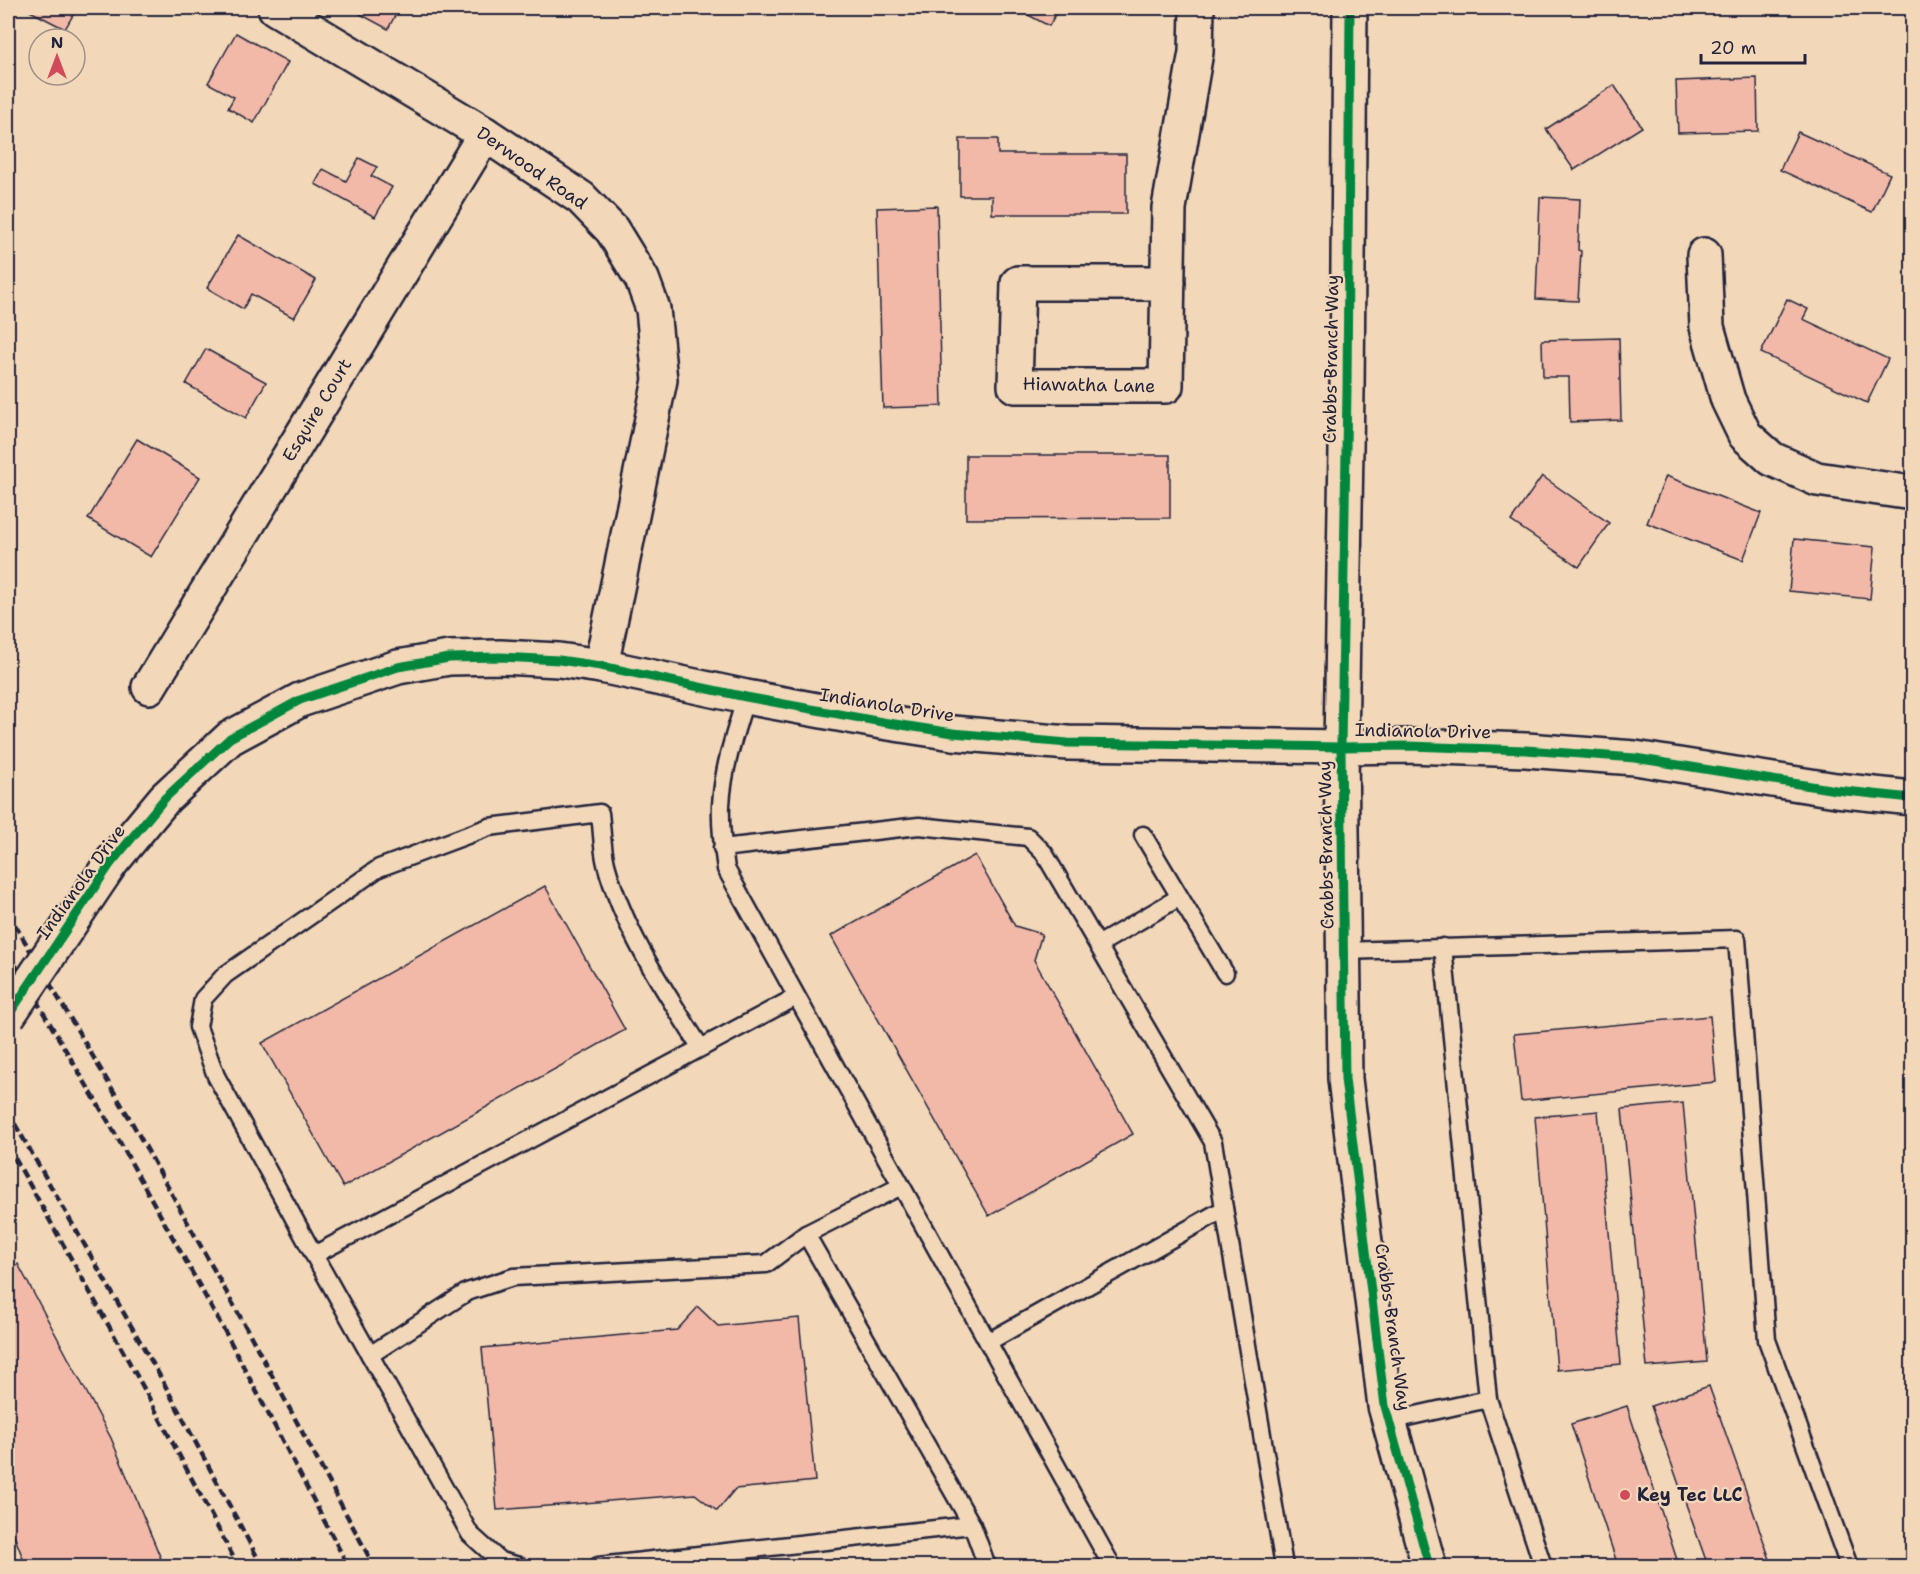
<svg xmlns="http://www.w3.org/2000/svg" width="1920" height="1574" font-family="'Shantell Sans',sans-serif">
  <rect width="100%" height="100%" fill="#f2d8b9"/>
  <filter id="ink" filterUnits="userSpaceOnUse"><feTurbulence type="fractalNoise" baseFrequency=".0167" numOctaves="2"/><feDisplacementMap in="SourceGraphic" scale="12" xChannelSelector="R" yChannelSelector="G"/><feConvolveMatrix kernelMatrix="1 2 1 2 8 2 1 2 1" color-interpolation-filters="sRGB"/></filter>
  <g filter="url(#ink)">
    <g fill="#f2b9a9" stroke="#22223b" stroke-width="1.5">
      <path d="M24 8H77L65 29Z"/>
      <path d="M364 8H399L388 29 360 14Z"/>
      <path d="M1015 8H1059L1049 26Z"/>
      <path d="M236 33 288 62 254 123 228 108 234 97 208 83Z"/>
      <path d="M1757 78 1758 131 1678 133 1676 81Z"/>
      <path d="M1614 85 1642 127 1574 170 1546 129Z"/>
      <path d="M1798 132 1890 174 1872 212 1780 170Z"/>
      <path d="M960 139H998V154H1126V214H992V196H960Z"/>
      <path d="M359 158 377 167 371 176 392 187 375 217 315 184 323 169 346 181Z"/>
      <path d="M1540 197 1580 199 1578 250 1581 251 1578 301 1536 299Z"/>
      <path d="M937 206 942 406 883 408 877 208Z"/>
      <path d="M238 235 316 280 294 318 251 294 243 309 207 288Z"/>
      <path d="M1787 299 1808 309 1803 319 1888 359 1867 403 1761 353Z"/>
      <path d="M1619 338 1621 420 1570 422 1569 377H1543L1542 340Z"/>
      <path d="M206 349 266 382 246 418 186 384Z"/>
      <path d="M137 439 200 477 151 557 88 519Z"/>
      <path d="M966 455H1170V518L966 519Z"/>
      <path d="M1542 476 1609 523 1579 567 1511 521Z"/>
      <path d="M1666 476 1761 513 1743 560 1647 523Z"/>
      <path d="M1794 539 1875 547 1870 599 1789 591Z"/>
      <path d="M975 855 1015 926 1042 934 1034 960 1133 1134 989 1216 831 936Z"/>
      <path d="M545 886 625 1030 343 1187 262 1043Z"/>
      <path d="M1710 1016 1716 1082 1521 1101 1514 1034Z"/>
      <path d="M1683 1103 1707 1362 1647 1367 1622 1109Z"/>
      <path d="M1598 1111 1621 1364 1557 1370 1535 1117Z"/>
      <path d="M18 1264 111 1438 164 1566H26L8 1520V1270Z"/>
      <path d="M698 1307 718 1326 799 1318 815 1481 735 1489 717 1511 695 1494 497 1510 482 1348 677 1330Z"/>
      <path d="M1709 1386 1772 1565 1768 1566H1708L1651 1406Z"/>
      <path d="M1627 1406 1679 1566H1618L1571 1424Z"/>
    </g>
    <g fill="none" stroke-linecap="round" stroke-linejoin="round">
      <g stroke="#22223b" stroke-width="21">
        <g id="service">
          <path d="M746 697C735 732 723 768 721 805 720 826 723 849 726 869L1112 1566"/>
          <path d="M1143 835 1225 973"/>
          <path d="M722 848 919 826 1028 837 1044 853 1213 1142 1284 1566"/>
          <path d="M1098 945 1178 898"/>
          <path d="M1343 951 1737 939 1767 1340 1849 1566"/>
          <path d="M701 1048C664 990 624 931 606 864 602 848 602 829 600 813L489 827 379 868 225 975 203 999 198 1027 216 1076 314 1255 796 997"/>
          <path d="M314 1255 470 1534 500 1561 519 1566"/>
          <path d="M988 1342 1224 1209"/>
          <path d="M370 1355 467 1292 513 1277 766 1264 806 1234"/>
          <path d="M1488 1399 1543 1566"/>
          <path d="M1389 1421 1488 1399 1443 947"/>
          <path d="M972 1525 987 1566"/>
          <path d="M598 1566 972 1525 806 1234 901 1186"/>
        </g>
      </g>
      <g stroke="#22223b" stroke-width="38">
        <g id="minor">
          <path d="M275 8 485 134 581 198 612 230 642 279 653 309 660 380 601 666"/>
          <path d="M1704 255 1707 327 1728 400 1745 435 1772 459 1817 479 1912 493"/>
          <path d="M1168 283H1018L1015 386H1166L1169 208 1196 52 1197 8"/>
          <path d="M149 687 485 134"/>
        </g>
      </g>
      <g stroke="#22223b" stroke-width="38">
        <g id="tertiary">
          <path d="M1350 8 1347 390 1341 747 1345 1079 1385 1406 1429 1566"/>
          <path d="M111 863 165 798 230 738 300 700 398 667 449 658 500 657 559 660 601 666 746 697 882 722 953 733 1068 743 1341 747 1408 746 1526 750 1635 758 1836 790 1912 798"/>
        </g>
      </g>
      <use href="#service" stroke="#f2d8b9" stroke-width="16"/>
      <use href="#minor" stroke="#f2d8b9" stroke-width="33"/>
      <use href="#tertiary" stroke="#f2d8b9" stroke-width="33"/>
      <g stroke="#22223b" stroke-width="4.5" stroke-dasharray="9 4.5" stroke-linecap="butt">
        <path d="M8 913 130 1119 247 1329 374 1566"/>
        <path d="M8 953 112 1128 229 1339 348 1566"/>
        <path d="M8 1112 160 1376 262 1566"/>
        <path d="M8 1146 142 1385 238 1566"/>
      </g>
      <g stroke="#22223b" stroke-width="38" stroke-linecap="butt">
        <path id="tertiary-bridge" d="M8 1016 111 863"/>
      </g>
      <use href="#tertiary-bridge" stroke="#f2d8b9" stroke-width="33"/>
      <g stroke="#f2d8b9" stroke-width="13">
        <g id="cycleway">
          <path d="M1350 8 1347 390 1341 747 1345 1079 1385 1406 1429 1566"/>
          <path d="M8 1016 111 863 165 798 230 738 300 700 398 667 449 658 500 657 559 660 601 666 746 697 882 722 953 733 1068 743 1341 747 1408 746 1526 750 1635 758 1836 790 1912 798"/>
        </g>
      </g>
      <use href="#cycleway" stroke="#00873e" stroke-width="9"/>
    </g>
  </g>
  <circle fill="#d1495b" stroke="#f2d8b9" stroke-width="2" cx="1625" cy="1495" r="6"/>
  <g text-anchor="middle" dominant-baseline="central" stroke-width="4.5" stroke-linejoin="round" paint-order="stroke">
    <g font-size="18" fill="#22223b" stroke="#f2d8b9">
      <text transform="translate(532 168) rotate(35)">Derwood Road</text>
      <text transform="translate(1331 359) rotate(-89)">Crabbs Branch Way</text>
      <text transform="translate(1089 385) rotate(1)">Hiawatha Lane</text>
      <text transform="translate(317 410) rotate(-59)">Esquire Court</text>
      <text transform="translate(887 705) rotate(9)">Indianola Drive</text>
      <text transform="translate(1423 731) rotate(1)">Indianola Drive</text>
      <text transform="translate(1326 845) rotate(-91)">Crabbs Branch Way</text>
      <text transform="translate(81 882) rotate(-54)">Indianola Drive</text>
      <text transform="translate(1393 1327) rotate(82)">Crabbs Branch Way</text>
    </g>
    <g font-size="18" font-weight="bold" fill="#22223b" stroke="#f2d8b9" text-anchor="start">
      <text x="1637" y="1495">Key Tec LLC</text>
    </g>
  </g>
  <rect width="1920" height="1574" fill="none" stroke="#f2d8b9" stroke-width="30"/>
  <rect x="15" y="15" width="1890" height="1544" fill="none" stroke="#22223b" stroke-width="2" filter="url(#ink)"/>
  <g transform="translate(57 57)"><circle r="28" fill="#f2d8b9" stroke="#9f8f87" stroke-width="1.5"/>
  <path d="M0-4.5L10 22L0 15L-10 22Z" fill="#d1495b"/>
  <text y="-9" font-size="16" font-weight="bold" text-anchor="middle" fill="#22223b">N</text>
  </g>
  <path d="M1701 54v9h104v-9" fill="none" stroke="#22223b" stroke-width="3"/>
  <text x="1710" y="54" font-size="18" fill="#22223b" stroke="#f2d8b9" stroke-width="4.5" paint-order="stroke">20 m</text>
</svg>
